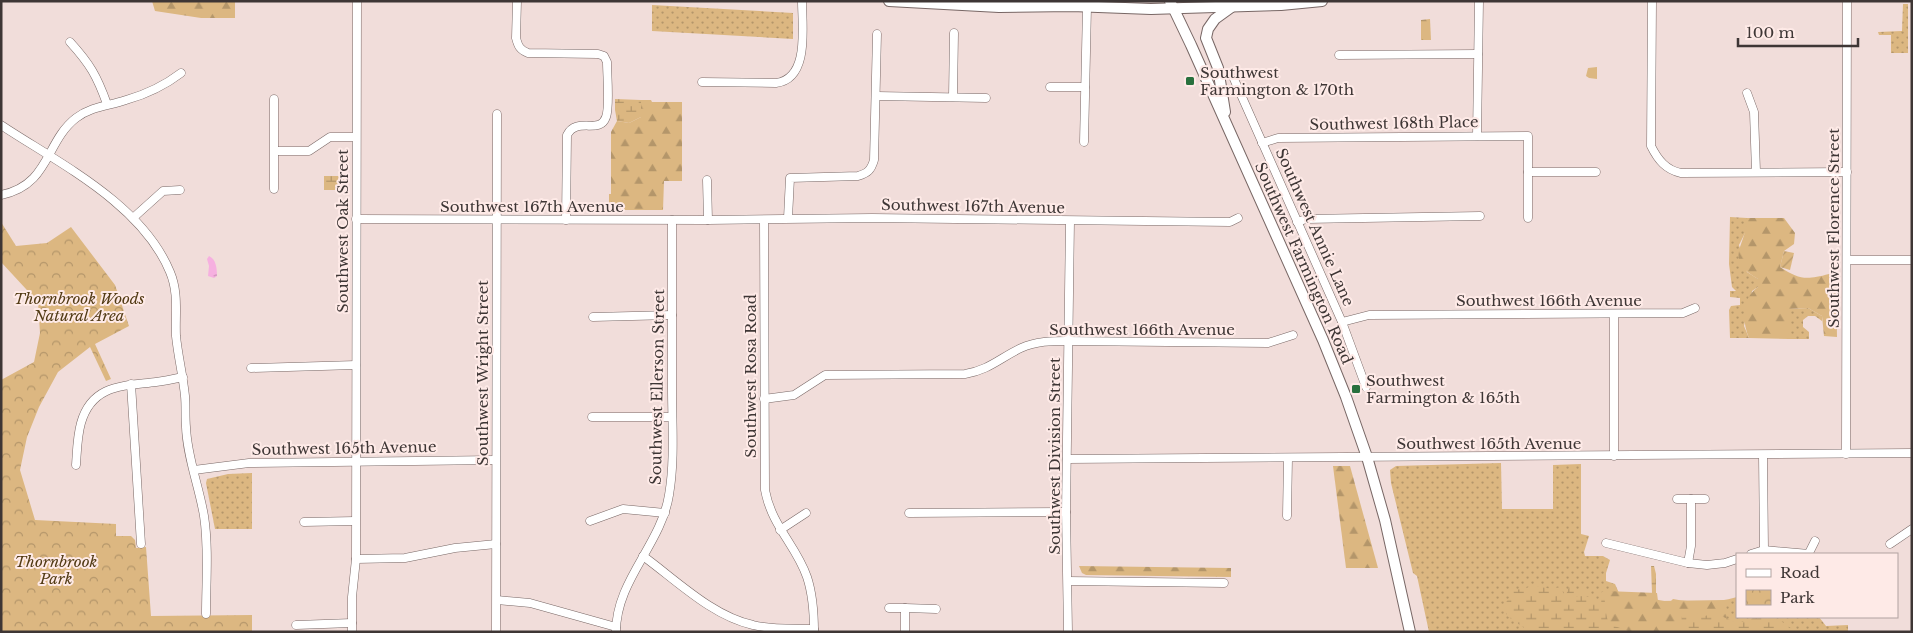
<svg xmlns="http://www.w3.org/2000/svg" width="1913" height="633" font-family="'Libre Baskerville',serif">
  <defs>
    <pattern id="grass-dots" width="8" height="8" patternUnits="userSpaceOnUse" patternTransform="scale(1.25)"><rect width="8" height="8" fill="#dcb781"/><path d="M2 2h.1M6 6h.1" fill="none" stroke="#b4966a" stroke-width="1.8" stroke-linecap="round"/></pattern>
    <pattern id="forest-firs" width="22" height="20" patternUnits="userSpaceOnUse" patternTransform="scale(1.25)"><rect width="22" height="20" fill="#dcb781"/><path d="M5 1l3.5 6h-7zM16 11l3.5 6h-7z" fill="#b4966a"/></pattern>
    <pattern id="wetland-marsh" width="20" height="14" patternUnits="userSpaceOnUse" patternTransform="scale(1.25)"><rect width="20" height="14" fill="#dcb781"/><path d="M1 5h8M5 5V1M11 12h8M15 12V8" fill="none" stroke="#b4966a"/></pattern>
    <pattern id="park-crowns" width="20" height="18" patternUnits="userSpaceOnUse" patternTransform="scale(1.25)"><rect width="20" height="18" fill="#dcb781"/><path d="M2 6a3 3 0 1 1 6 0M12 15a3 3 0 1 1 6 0" fill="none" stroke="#b4966a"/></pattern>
    <pattern id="garden-furrows" width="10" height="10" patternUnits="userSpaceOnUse" patternTransform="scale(1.25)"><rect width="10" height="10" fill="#dcb781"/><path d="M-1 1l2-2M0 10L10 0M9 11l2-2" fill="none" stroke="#b4966a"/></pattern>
    <pattern id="water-ripples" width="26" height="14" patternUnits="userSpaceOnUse" patternTransform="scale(1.25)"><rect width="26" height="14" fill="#f6b0e0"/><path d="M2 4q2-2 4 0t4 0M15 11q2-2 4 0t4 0" fill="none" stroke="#c990b6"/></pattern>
  </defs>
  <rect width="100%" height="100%" fill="#f1ddda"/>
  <g fill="url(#grass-dots)">
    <path d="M1903 4H1908V53H1891V35H1879L1878 32 1902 31Z"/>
    <path d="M652 5 793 13V39L652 31Z"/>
    <path d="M1730 217 1747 218V229L1739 245 1747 272 1758 279V287L1752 291 1744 326 1749 338H1730L1729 310 1731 306 1740 305V298L1730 297V291H1736L1732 287 1729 264Z"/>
    <path d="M1808 308 1822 316V321L1815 316H1808L1803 320V327L1809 332V339H1789V309Z"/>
    <path d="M1501 463 1502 509H1553V465L1581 464V534L1589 536 1584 552 1585 556H1603L1610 560 1606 573V581L1615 584 1619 593 1670 602 1673 599C1694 603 1716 603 1737 597V617H1819L1826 626 1848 625V632H1429L1417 576 1413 573 1391 483 1390 470 1396 466Z"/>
    <path d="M252 473V529H215L206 483 207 479 228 474Z"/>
  </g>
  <g fill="url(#forest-firs)">
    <path d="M152 1H235V18H201L155 11Z"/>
    <path d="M1430 19 1431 40H1421V20Z"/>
    <path d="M641 100H651L652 102H682V181H664L663 210H609V194H611V132L617 121 629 123 641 117Z"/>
    <path d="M1747 218H1784L1795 233 1794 244 1784 251 1780 267C1800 280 1806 280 1829 274L1836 281 1837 337 1824 336 1822 316 1808 308 1789 309V339L1749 338C1742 321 1741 299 1758 287V279C1722 258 1747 246 1747 218Z"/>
    <path d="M1333 466H1350L1378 568H1346Z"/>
    <path d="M1079 566 1231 568V577L1086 575 1082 573Z"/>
    <path d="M1606 591 1657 593 1658 601 1726 600 1727 632H1606Z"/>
  </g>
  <g fill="url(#wetland-marsh)">
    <path d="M615 99 641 100V117L629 123 617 121 615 110Z"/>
    <rect x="324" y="176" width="20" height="14"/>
    <path d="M1651 566H1654L1656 574V593H1652Z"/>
    <path d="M1532 585 1551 589 1561 587 1564 595H1566L1569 587 1575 590V596L1577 597 1580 590H1586L1583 597H1591L1596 603 1598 602 1600 593 1604 591 1605 594C1604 600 1606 617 1609 624L1631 632H1529C1517 620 1492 615 1512 595L1510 594 1511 590 1525 589Z"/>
    <path d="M1694 612 1705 616 1715 613 1732 621 1745 622 1755 617H1767L1781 621 1792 629H1802L1804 632H1680L1682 616 1686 613Z"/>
  </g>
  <g fill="url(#park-crowns)">
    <path d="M1597 67V79L1589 78 1586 76 1588 68Z"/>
    <path d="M1 222 16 246 47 243 71 227 115 285 129 326 95 344 111 379 106 381 90 347 58 372 39 407 27 437 20 470 35 520 116 524V536H131L135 540 136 548 146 547 151 616 252 615V632H1V380L34 362 40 333 38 302 1 262Z"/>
  </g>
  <path fill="url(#garden-furrows)" d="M1784 251 1794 253 1790 270 1780 267Z"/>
  <path fill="url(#water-ripples)" d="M209 256C216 259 217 268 217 276L214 278 208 276 209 266 207 259Z"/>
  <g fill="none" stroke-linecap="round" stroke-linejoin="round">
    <g stroke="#786765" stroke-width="9">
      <g id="minor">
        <path d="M517 1 516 38C518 46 520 50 528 53L598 54 604 56 607 62C607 75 610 107 606 117 600 135 577 116 567 135L566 220"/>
        <path d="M1652 1 1651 146C1658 160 1666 170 1681 173L1847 172"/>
        <path d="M70 42C90 64 97 76 107 104"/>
        <path d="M1339 55 1478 54"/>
        <path d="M1234 79 1342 322 1366 387"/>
        <path d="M702 82 776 83C810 79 802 26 802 1"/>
        <path d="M1050 87H1085"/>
        <path d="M1747 93 1754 112 1756 172"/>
        <path d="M877 96 986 98"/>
        <path d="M953 97 954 33"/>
        <path d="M1 125C60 164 142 204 170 272 179 293 175 315 176 336 178 356 183 376 185 396 186 406 185 417 186 427 187 457 199 486 204 516 209 548 206 582 206 614"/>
        <path d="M1477 136 1479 1"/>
        <path d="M1084 142 1087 7"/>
        <path d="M1262 143 1278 138 1528 136V218"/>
        <path d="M275 151H309L330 137H356"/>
        <path d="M1528 172H1596"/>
        <path d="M707 180 708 220"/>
        <path d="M274 189V99"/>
        <path d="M1 195C50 185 45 142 76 118 92 106 109 106 126 100 147 94 164 86 181 73"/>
        <path d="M133 218 163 191 180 190"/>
        <path d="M788 218 790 178 858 176C868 173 871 170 874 160L877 34"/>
        <path d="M356 219 708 220 872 218 1230 222 1238 218"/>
        <path d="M764 220 765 490C772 527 796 545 807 577 813 595 814 614 814 632"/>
        <path d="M1297 222 1306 219 1480 216"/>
        <path d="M1847 260H1912"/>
        <path d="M593 317 672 315"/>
        <path d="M1342 322 1369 315 1683 313 1695 308"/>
        <path d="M251 368 356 365"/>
        <path d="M131 384 141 544"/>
        <path d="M764 399 794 395 825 375 965 374C989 370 1000 358 1021 348 1036 341 1052 341 1067 341L1268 343 1293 335"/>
        <path d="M592 417H672"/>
        <path d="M1846 454 1847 1"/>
        <path d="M1763 455 1764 550"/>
        <path d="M1614 456V314"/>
        <path d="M1067 459 1912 453"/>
        <path d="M76 465C77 452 77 437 81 423 92 384 124 386 156 382 165 381 174 379 183 377"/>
        <path d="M194 470 249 463 495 460"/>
        <path d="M1677 499H1691"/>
        <path d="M909 513 1066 512"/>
        <path d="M1287 516 1288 458"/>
        <path d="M590 521 623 509 665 513"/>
        <path d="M304 522 355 521"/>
        <path d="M780 530 806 513"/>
        <path d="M1606 543 1688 563 1707 565 1725 563 1737 559"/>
        <path d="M1890 544 1912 529"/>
        <path d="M1809 553 1815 541"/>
        <path d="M1751 554 1764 550 1809 554"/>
        <path d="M643 556C676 580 712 616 753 625 772 630 794 628 814 629"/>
        <path d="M356 559 405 558 455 548 496 544"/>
        <path d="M1688 563 1691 546V499H1705"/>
        <path d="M1068 581 1224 583"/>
        <path d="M497 600 530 603 616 627"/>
        <path d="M889 608H905"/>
        <path d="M296 625 352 623"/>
        <path d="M352 632V597L356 559 357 1"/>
        <path d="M496 632 497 114"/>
        <path d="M616 632C616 580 661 545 669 495 675 460 672 423 672 388 672 332 672 276 672 220"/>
        <path d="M905 632V608L936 609"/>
        <path d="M1068 632 1066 512 1070 221"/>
      </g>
    </g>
    <g stroke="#786765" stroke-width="12">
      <g id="major">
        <path d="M889 1 999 7 1072 6 1151 9 1281 5 1322 1"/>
        <path d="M1170 1 1191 45 1323 340 1346 397 1367 457 1385 520 1410 632"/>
        <path d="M1225 112 1218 68 1206 38 1208 29 1215 19 1233 6"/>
      </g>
    </g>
    <use href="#minor" stroke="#fff" stroke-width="8"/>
    <use href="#major" stroke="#fff" stroke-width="10"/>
  </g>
  <g fill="#28703d" stroke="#feeae7" stroke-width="2">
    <rect x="1185" y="76" width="10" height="10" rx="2.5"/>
    <rect x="1351" y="384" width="10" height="10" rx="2.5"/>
  </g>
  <g text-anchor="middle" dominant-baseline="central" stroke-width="4" stroke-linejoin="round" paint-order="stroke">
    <g font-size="15" fill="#3e3635" stroke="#feeae7" text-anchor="start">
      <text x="1200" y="72">Southwest<tspan x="1200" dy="17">Farmington &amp; 170th</tspan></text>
      <text x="1366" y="380">Southwest<tspan x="1366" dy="17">Farmington &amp; 165th</tspan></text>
    </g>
    <g font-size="15" fill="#3e3635" stroke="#feeae7">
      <text transform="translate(1394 123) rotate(-1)">Southwest 168th Place</text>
      <text x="532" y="206">Southwest 167th Avenue</text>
      <text transform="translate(973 206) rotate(1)">Southwest 167th Avenue</text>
      <text transform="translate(1315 227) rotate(66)">Southwest Annie Lane</text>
      <text transform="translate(1833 228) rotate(-90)">Southwest Florence Street</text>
      <text transform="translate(342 231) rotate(-90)">Southwest Oak Street</text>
      <text transform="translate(1304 263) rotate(66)">Southwest Farmington Road</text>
      <text x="1549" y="300">Southwest 166th Avenue</text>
      <text x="1142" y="329">Southwest 166th Avenue</text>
      <text transform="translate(482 373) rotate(-90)">Southwest Wright Street</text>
      <text transform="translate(750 376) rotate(-90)">Southwest Rosa Road</text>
      <text transform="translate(657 387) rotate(-89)">Southwest Ellerson Street</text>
      <text x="1489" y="443">Southwest 165th Avenue</text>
      <text transform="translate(344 448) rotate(-1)">Southwest 165th Avenue</text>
      <text transform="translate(1054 456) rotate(-90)">Southwest Division Street</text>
    </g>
    <g font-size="15" font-style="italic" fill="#523b15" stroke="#feeae7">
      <text x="79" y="298">Thornbrook Woods<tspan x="79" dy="17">Natural Area</tspan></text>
      <text x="56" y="561">Thornbrook<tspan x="56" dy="17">Park</tspan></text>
    </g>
  </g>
  <rect width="1913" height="633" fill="none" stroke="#3e3635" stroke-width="5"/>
  <rect x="1736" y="553" width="162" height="65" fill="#feeae7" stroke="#b1a2a0"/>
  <rect x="1746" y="569" width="25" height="8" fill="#ffffff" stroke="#b1a2a0"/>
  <text x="1780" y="578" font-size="15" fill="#3e3635">Road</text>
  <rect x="1746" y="590" width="25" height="15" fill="url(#park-crowns)" stroke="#b1a2a0"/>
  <text x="1780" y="603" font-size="15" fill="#3e3635">Park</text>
  <path d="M1738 38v8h120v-8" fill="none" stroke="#3e3635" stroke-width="2.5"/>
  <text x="1746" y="38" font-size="15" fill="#3e3635" stroke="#feeae7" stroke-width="4" paint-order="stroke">100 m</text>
</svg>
